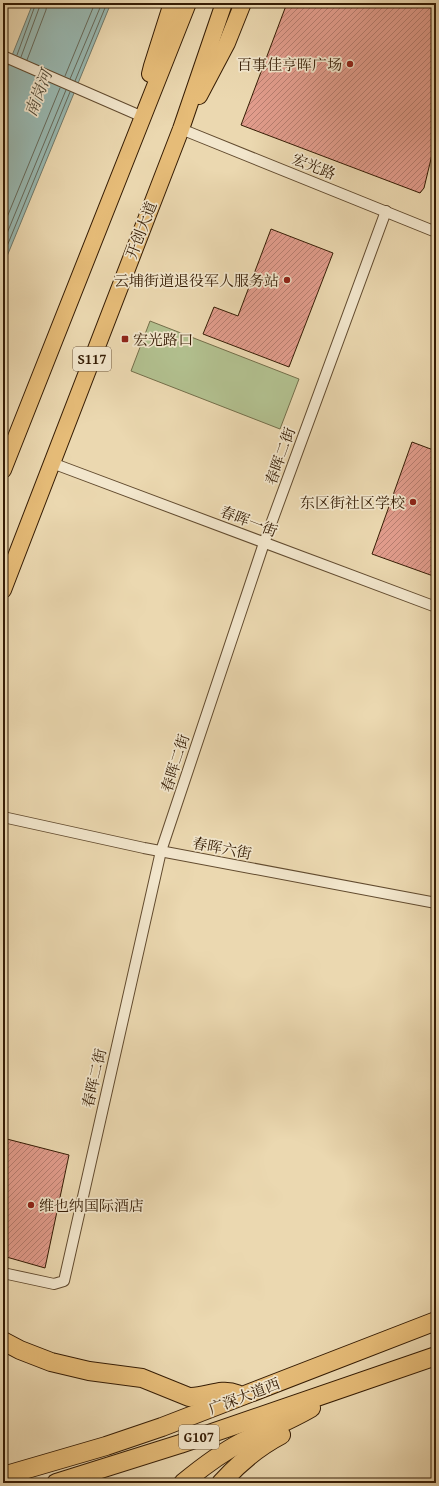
<svg xmlns="http://www.w3.org/2000/svg" width="439" height="1486" font-family="'Gentium Book Plus','Noto Serif SC',serif">
  <defs>
    <pattern id="building-hatch" width="6" height="6" patternUnits="userSpaceOnUse"><rect width="6" height="6" fill="#e19c8c"/><path d="M-1 1l2-2M0 6l6-6M5 7l2-2" fill="none" stroke="#b77e70"/></pattern>
  </defs>
  <rect width="100%" height="100%" fill="#ebd8b0"/>
  <filter id="stains"><feTurbulence type="fractalNoise" baseFrequency=".005" numOctaves="4"/><feColorMatrix values="0 0 0 0 .2 0 0 0 0 .09 0 0 0 0 .02 0 0 0 .5 -.17"/></filter>
  <radialGradient id="worn" r=".72"><stop offset=".6" stop-color="#630" stop-opacity="0"/><stop offset="1" stop-color="#630" stop-opacity=".3"/></radialGradient>
  <path fill="#b2c08f" stroke="#746e4a" d="M150 321 299 379 280 429 131 371Z"/>
  <path fill="#99b9b2" stroke="#717a6c" d="M33 3H111L3 266V78Z"/>
  <g fill="none" stroke-linecap="round" stroke-linejoin="round">
    <g stroke="#676a5b" stroke-width="1">
      <path d="M17 55 36 3"/>
      <path d="M21 57 41 3"/>
      <path d="M27 60 46 10 47 3"/>
      <path d="M65 76 95 3"/>
      <path d="M70 79 102 3"/>
      <path d="M75 81 107 3"/>
      <path d="M3 227 60 88"/>
      <path d="M3 243 66 90"/>
      <path d="M3 256 70 92"/>
    </g>
  </g>
  <g fill="url(#building-hatch)" stroke="#351c04">
    <path d="M287 3H436V138L424 188 420 193 241 125Z"/>
    <path d="M271 229 333 253 289 367 203 334 214 307 238 316Z"/>
    <path d="M412 442 436 451V577L372 554Z"/>
    <path d="M3 1138 69 1155 45 1268 3 1256Z"/>
  </g>
  <g fill="none" stroke-linecap="round" stroke-linejoin="round">
    <g stroke="#624b2f" stroke-width="12">
      <g id="street">
        <path d="M3 56 143 117"/>
        <path d="M181 129 436 232"/>
        <path d="M52 463 436 607"/>
        <path d="M3 817 144 848 436 903"/>
        <path d="M3 1273 54 1284 64 1281 161 851 264 543 386 211"/>
      </g>
    </g>
    <g stroke="#351c04" stroke-width="18">
      <g id="primary">
        <path d="M150 74 152 66 172 3"/>
        <path d="M199 96 227 43 243 3"/>
        <path d="M3 470 188 3"/>
        <path d="M3 590 181 129 224 3"/>
      </g>
    </g>
    <g stroke="#351c04" stroke-width="20">
      <g id="highway">
        <path d="M3 1341 20 1350 51 1362 89 1371 142 1378 189 1397C206 1398 220 1387 237 1394"/>
        <path d="M3 1476 106 1446 162 1427 436 1321"/>
        <path d="M56 1483 180 1444 436 1356"/>
        <path d="M183 1483C201 1468 221 1453 242 1442 265 1430 289 1421 311 1408"/>
        <path d="M221 1483C239 1463 258 1447 281 1435"/>
      </g>
    </g>
    <use href="#street" stroke="#f2e6cc" stroke-width="10"/>
    <use href="#primary" stroke="#e6bc78" stroke-width="16"/>
    <use href="#highway" stroke="#e6bc78" stroke-width="18"/>
  </g>
  <g fill="#8f2418" stroke="#f2e6cc" stroke-width="1.5">
    <circle cx="350" cy="64" r="4"/>
    <circle cx="287" cy="280" r="4"/>
    <rect x="121" y="335" width="8" height="8" rx="2"/>
    <circle cx="413" cy="502" r="4"/>
    <circle cx="31" cy="1205" r="4"/>
  </g>
  <g text-anchor="middle" dominant-baseline="central" stroke-width="3.5" stroke-linejoin="round" paint-order="stroke">
    <g fill="#f2e6cc" stroke="#6e5940" stroke-width="1">
      <rect x="73" y="347" width="38" height="24" rx="3"/>
      <rect x="179" y="1425" width="40" height="24" rx="3"/>
    </g>
    <g font-size="14" font-weight="bold" fill="#351c04">
      <text x="92" y="359">S117</text>
      <text x="199" y="1437">G107</text>
    </g>
    <g font-size="15" fill="#351c04" stroke="#f2e6cc" text-anchor="end">
      <text x="342" y="64">百事佳亨晖广场</text>
      <text x="279" y="280">云埔街道退役军人服务站</text>
      <text x="133" y="339" text-anchor="start">宏光路口</text>
      <text x="405" y="502">东区街社区学校</text>
      <text x="39" y="1205" text-anchor="start">维也纳国际酒店</text>
    </g>
    <g font-size="15" fill="#351c04" stroke="#f2e6cc">
      <text transform="translate(314 166) rotate(22)">宏光路</text>
      <text transform="translate(141 230) rotate(-69)">开创大道</text>
      <text transform="translate(280 456) rotate(-70)">春晖二街</text>
      <text transform="translate(249 521) rotate(21)">春晖一街</text>
      <text transform="translate(175 763) rotate(-72)">春晖二街</text>
      <text transform="translate(222 848) rotate(11)">春晖六街</text>
      <text transform="translate(94 1078) rotate(-77)">春晖二街</text>
      <text transform="translate(244 1396) rotate(-21)">广深大道西</text>
    </g>
    <g font-size="16" font-style="italic" fill="#534b38" stroke="#f2e6cc">
      <text transform="translate(38 93) rotate(-69)">南岗河</text>
    </g>
  </g>
  <rect width="439" height="1486" fill="none" stroke="#ebd8b0" stroke-width="16"/>
  <rect x="4" y="4" width="431" height="1478" fill="none" stroke="#351c04" stroke-width="2"/>
  <rect x="8" y="8" width="423" height="1470" fill="none" stroke="#351c04"/>
  <rect width="100%" height="100%" filter="url(#stains)"/>
  <rect width="100%" height="100%" fill="url(#worn)"/>
</svg>
